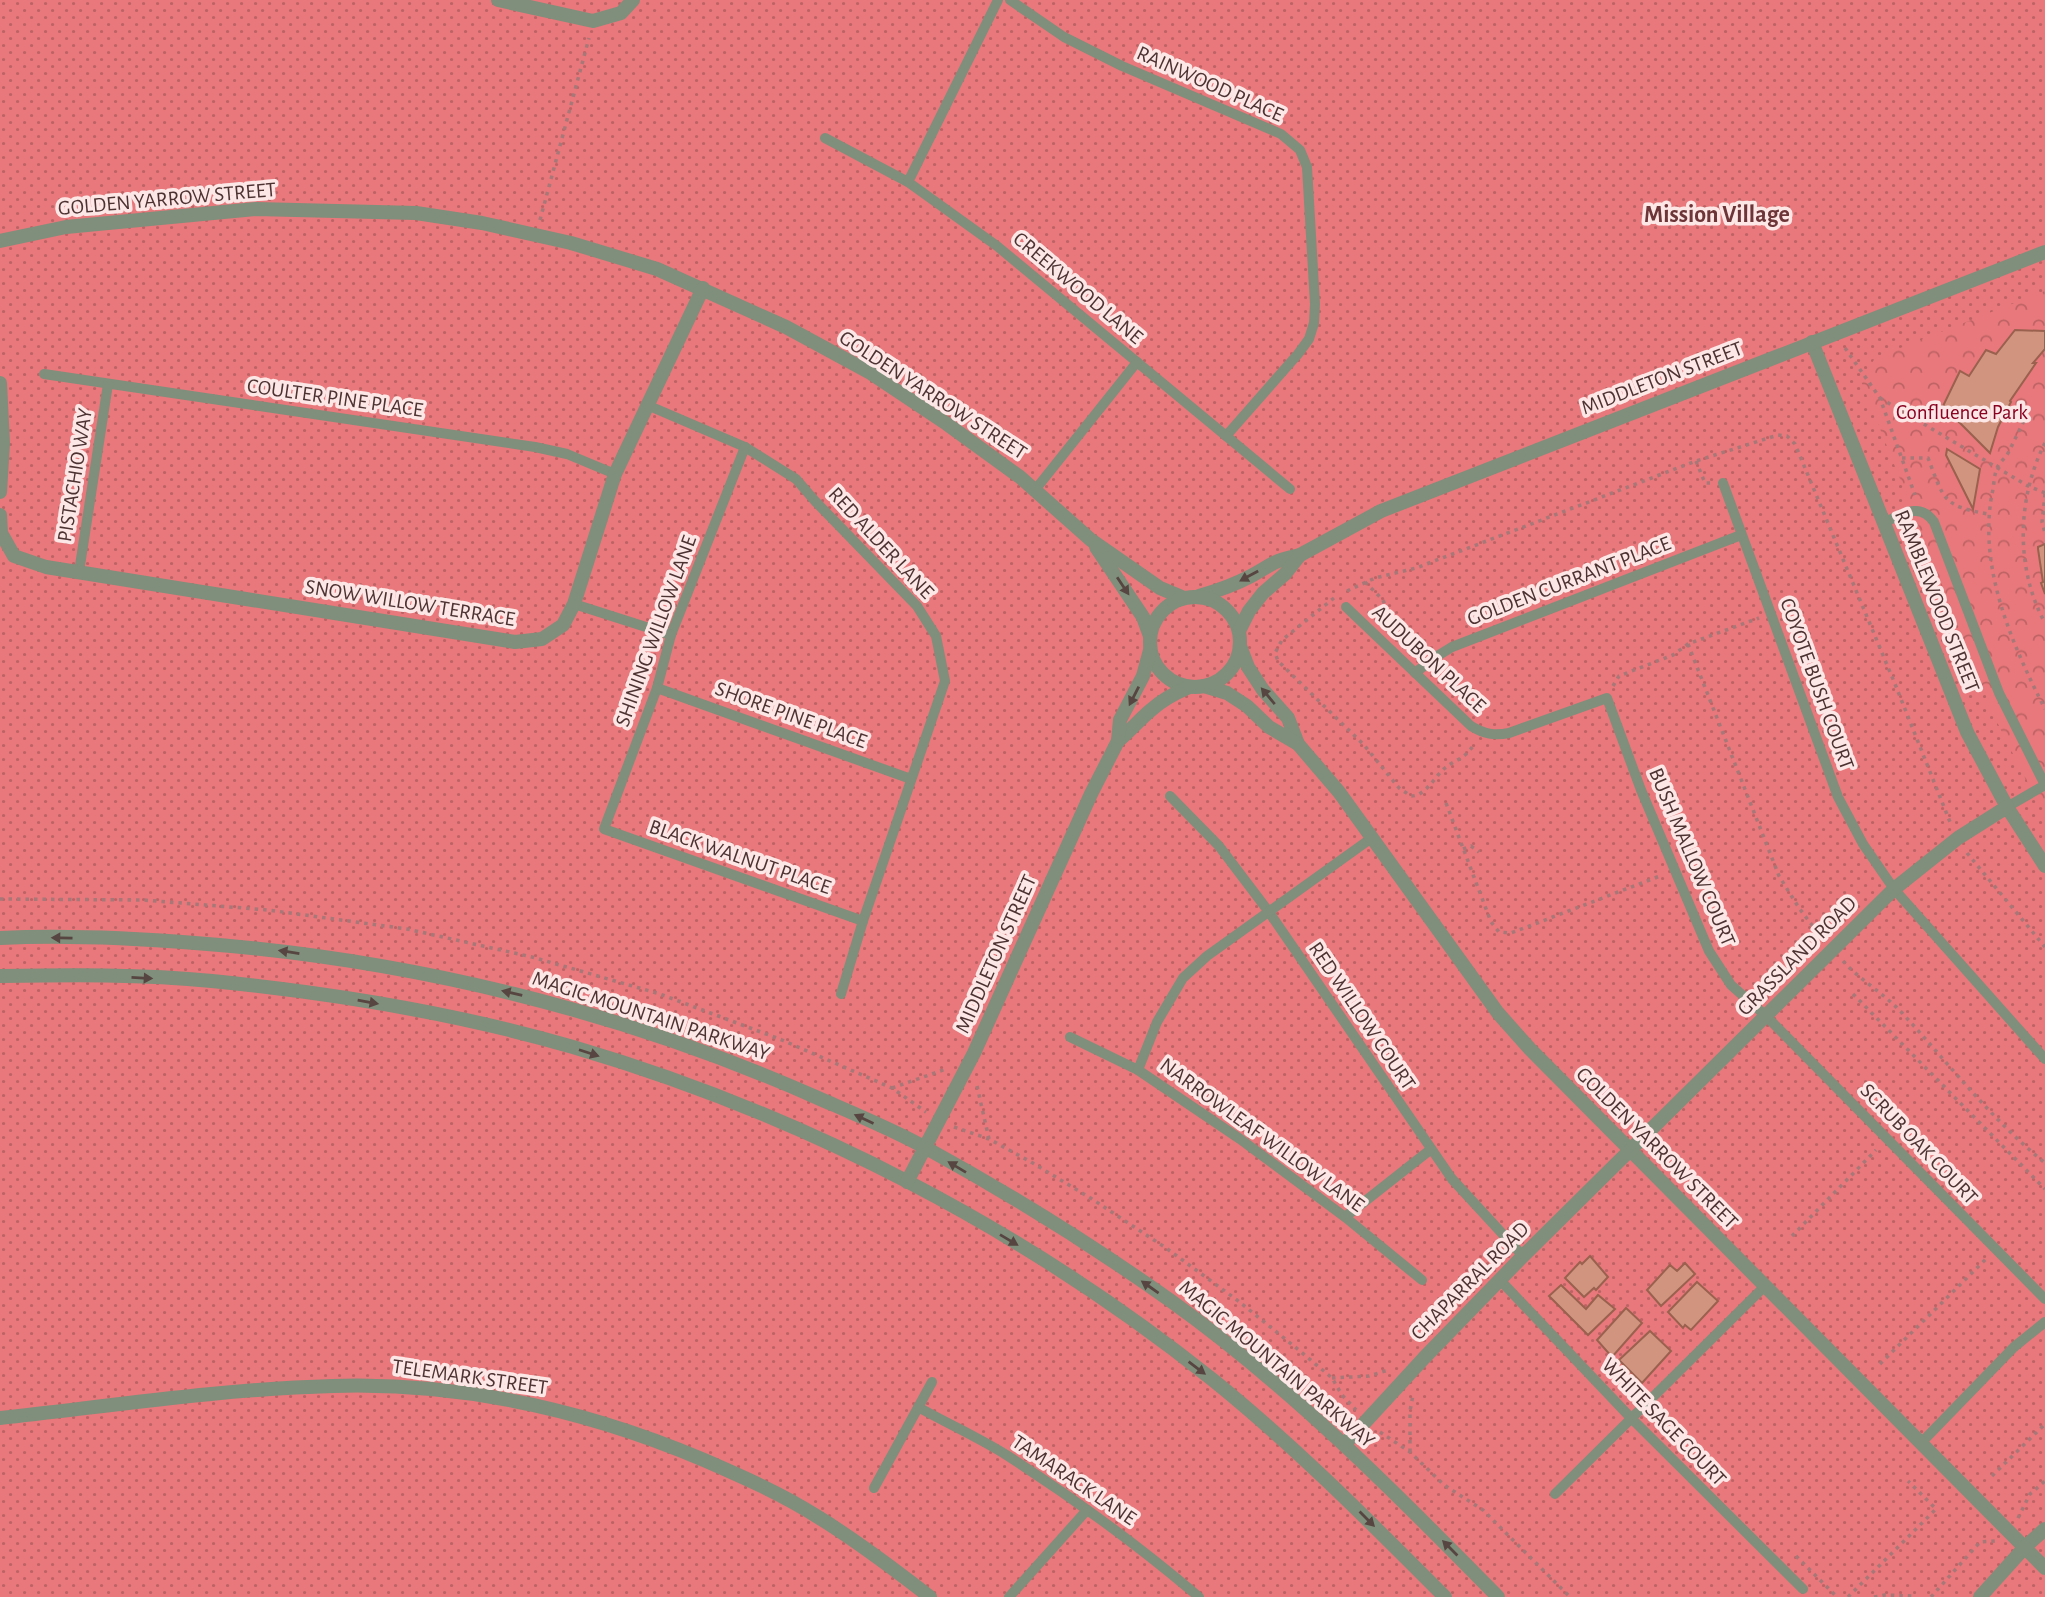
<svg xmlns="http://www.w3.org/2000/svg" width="2045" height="1597" font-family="'Alegreya Sans',sans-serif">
  <defs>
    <pattern id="grass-dots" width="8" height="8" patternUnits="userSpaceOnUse" patternTransform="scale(1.75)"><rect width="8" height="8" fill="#e8787b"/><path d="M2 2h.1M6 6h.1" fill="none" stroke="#be6365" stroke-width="1.8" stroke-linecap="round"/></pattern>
    <pattern id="park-crowns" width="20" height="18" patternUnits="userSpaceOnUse" patternTransform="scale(1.75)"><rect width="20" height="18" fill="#e8787b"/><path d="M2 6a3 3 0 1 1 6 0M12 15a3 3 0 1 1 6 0" fill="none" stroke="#be6365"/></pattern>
  </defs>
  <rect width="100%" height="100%" fill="#fbb8b7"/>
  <rect fill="url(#grass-dots)" x="0" y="0" width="2045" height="1597"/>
  <path fill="url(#park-crowns)" d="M2045 291V812L2027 782 1995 718 1861 381 1875 358Z"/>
  <g fill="#d0947f" stroke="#99614e" stroke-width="2">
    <path d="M2015 330 2045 331V349L2033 363H2036L2010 401 2011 402 1998 427 1990 453 1943 406 1960 371 1969 376 1986 350 1996 354Z"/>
    <path d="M1947 449 1980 469 1973 509 1946 455Z"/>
    <path d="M2045 544V594L2041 583 2043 582 2038 549V547Z"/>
    <path d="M1590 1256 1608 1277 1596 1290 1594 1288 1584 1297 1565 1278 1580 1262 1582 1264Z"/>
    <path d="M1685 1263 1695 1274 1661 1306 1647 1290 1670 1265 1677 1271Z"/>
    <path d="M1697 1282 1718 1301 1691 1330 1685 1325 1683 1328 1668 1312Z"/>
    <path d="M1561 1285 1586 1309 1598 1295 1615 1309 1588 1335 1549 1296Z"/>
    <path d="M1626 1308 1642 1323 1612 1357 1597 1340Z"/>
    <path d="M1650 1331 1671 1351 1642 1383 1619 1360Z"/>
  </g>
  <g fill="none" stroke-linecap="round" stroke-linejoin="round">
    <g stroke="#a87878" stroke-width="3.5" stroke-dasharray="3.5 5" stroke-linecap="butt">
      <path d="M540 220 589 38"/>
      <path d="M1845 348 1880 398 1915 495"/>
      <path d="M1880 398 2028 486 2045 493"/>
      <path d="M2024 421C2018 432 2013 444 2007 455 2004 459 1999 463 1997 468 1994 475 1994 486 1992 494 1978 568 2012 644 2045 709"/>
      <path d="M2045 443C2017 498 2015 568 2045 623"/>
      <path d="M1902 458H1928C1944 499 1942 506 1988 514"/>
      <path d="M1696 461 1705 483H1710"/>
      <path d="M2045 494 2042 522 2045 533"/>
      <path d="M1365 582 1383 600 1396 633"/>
      <path d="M1347 591 1375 578 1416 568 1696 461 1778 435 1787 436 1795 444 1895 684 1950 822"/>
      <path d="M1334 598 1282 640 1275 653 1278 661 1364 745 1399 788 1411 796C1426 796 1434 777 1445 768 1459 757 1463 761 1475 743"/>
      <path d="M1688 644 1779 876 1799 908 1821 937"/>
      <path d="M1613 686 1619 676 1673 655 1688 644 1759 618"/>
      <path d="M1446 803 1491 922 1499 932 1511 933 1660 876"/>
      <path d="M1463 849 1471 846 1479 852"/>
      <path d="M1967 853 2045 947"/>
      <path d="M0 899 143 900 268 910 407 929 532 957 660 994 782 1040 892 1088 926 1112"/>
      <path d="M1843 961C1861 981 1885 994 1903 1014 1950 1065 1991 1119 2045 1163"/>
      <path d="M1853 994 2045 1189"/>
      <path d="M977 1086 989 1139"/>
      <path d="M892 1088 946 1069"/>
      <path d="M954 1127 989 1139 1031 1162 1092 1199 1166 1248 1237 1300 1300 1351 1332 1378 1342 1395 1356 1410"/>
      <path d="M1792 1236 1876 1150"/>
      <path d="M1880 1364 1986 1259"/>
      <path d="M1332 1378 1369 1376 1388 1370"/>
      <path d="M1380 1432 1410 1452 1444 1485 1483 1510 1570 1597"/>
      <path d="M1410 1452V1411L1413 1395"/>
      <path d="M1992 1476 2045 1424"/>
      <path d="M2018 1518 2030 1494 2045 1481"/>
      <path d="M1796 1556 1837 1597"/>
      <path d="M1848 1597 1936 1509 1908 1481"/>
      <path d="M1874 1597 1885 1595 1912 1596"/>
      <path d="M1931 1597 1980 1542 1995 1541"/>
    </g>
    <g stroke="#7f8f7b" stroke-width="10">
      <path d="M1010 0 1064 37 1122 66 1281 134 1300 150 1307 167 1315 304 1314 323 1309 339 1298 354 1226 436"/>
      <path d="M825 138 908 182 997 246 1290 489"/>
      <path d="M908 182 998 0"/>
      <path d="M44 374 535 447 567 454 615 474"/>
      <path d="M647 405 745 447 796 479 815 501 917 606 936 636 945 681 863 921 841 994"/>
      <path d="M745 447 671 635 657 688 604 829 863 921"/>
      <path d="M1723 483 1838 797 1863 844 1894 889 2045 1059"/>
      <path d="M1035 490 1137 362"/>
      <path d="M1883 523C1902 515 1919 501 1934 522L1999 693 2045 785 2007 807"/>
      <path d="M79 572 108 384"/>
      <path d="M574 604 671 635"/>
      <path d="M1346 607 1471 726C1484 734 1494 736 1509 733L1607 698 1641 790 1709 951 1731 985 1766 1016 2045 1299"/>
      <path d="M1415 673 1434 658 1452 647 1741 535"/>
      <path d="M657 688 911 779"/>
      <path d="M1170 796 1219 846 1269 912 1452 1179 1523 1256"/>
      <path d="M1070 1037 1138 1070 1240 1139 1345 1217 1422 1280"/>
      <path d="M1138 1070 1157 1022 1183 978 1207 956 1373 837"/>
      <path d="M1345 1217 1430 1150"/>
      <path d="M1500 1280 1631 1418 1803 1589"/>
      <path d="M918 1407C948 1424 980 1438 1008 1456 1075 1499 1139 1546 1199 1597"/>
      <path d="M1920 1444 2014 1347 2045 1322"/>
      <path d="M874 1488 932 1382"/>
      <path d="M1555 1494 1765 1286"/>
      <path d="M1009 1597 1087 1510"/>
    </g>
    <g stroke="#7f8f7b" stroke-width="14">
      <path d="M498 0 593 21 621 13 633 0"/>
      <path d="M0 241 66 227 256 209 416 213 482 223 571 243 657 269 786 327 869 372 947 424 1020 477 1091 540 1160 588 1184 598"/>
      <path d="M1812 342 1967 732 2007 807 2045 866"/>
      <path d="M0 383 3 443 0 492"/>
      <path d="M0 515 1 533 14 556 46 567 515 642 542 639 563 625 574 604 615 474 703 288"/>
      <path d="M1096 547 1143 617 1150 636"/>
      <path d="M1240 646 1248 667 1263 690 1288 718 1298 744"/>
      <path d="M1204 686 1227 693 1247 706 1269 727 1298 744 1339 792 1498 1013 1530 1049 2045 1568"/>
      <path d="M0 1418C110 1406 221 1389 333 1386 461 1382 586 1410 704 1460 743 1477 782 1494 818 1517 857 1541 894 1569 930 1597"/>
      <path d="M1345 1444 1424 1358 1523 1256 1894 889 1958 838 2007 807"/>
      <path d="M1980 1597 2025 1547 2045 1529"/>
    </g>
    <g stroke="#7f8f7b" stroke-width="14">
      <path d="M1199 596C1217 591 1234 585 1251 576 1273 564 1274 560 1300 555"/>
      <circle cx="1195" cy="642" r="45"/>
      <path d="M1239 631 1249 611 1263 593 1285 574 1300 555 1381 511 2045 252"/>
      <path d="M1118 741C1130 731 1139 720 1151 710 1162 700 1175 693 1189 687"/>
      <path d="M0 938C65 935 131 938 195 943 410 959 622 1011 818 1098 855 1114 892 1129 926 1148 1008 1193 1095 1247 1171 1301 1291 1387 1395 1492 1498 1597"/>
      <path d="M0 976C70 975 142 974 212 981 333 993 456 1013 573 1047 805 1115 1024 1229 1213 1380 1296 1447 1370 1522 1445 1597"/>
      <path d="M907 1182 974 1053 1091 794 1118 741 1120 720 1143 676 1150 650"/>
    </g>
  </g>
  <defs><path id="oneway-solid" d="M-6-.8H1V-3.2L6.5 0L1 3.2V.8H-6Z" transform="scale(1.75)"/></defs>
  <g fill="#574541">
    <use href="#oneway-solid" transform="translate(1249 576) rotate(151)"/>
    <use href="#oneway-solid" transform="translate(1123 586) rotate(56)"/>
    <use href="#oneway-solid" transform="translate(1134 696) rotate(117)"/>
    <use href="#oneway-solid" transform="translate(1268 696) rotate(-130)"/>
    <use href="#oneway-solid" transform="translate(62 938) rotate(-179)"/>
    <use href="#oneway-solid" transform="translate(289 952) rotate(-171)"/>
    <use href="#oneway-solid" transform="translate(142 978) rotate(3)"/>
    <use href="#oneway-solid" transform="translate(512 993) rotate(-167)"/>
    <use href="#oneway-solid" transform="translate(368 1002) rotate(10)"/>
    <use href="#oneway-solid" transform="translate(589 1053) rotate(18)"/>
    <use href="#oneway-solid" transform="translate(864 1119) rotate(-155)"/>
    <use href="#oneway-solid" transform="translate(957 1167) rotate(-149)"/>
    <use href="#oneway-solid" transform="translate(1009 1240) rotate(31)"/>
    <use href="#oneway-solid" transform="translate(1150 1287) rotate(-145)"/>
    <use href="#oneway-solid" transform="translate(1197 1368) rotate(37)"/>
    <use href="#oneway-solid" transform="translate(1367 1519) rotate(45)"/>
    <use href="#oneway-solid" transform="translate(1450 1548) rotate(-135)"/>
  </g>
  <g text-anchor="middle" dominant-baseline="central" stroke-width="7" stroke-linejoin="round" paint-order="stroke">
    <g font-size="21" fill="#4d3232" stroke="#fce7e6">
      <text transform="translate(1210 84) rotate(24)">RAINWOOD PLACE</text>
      <text transform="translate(167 199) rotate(-5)">GOLDEN YARROW STREET</text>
      <text transform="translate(1078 288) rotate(40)">CREEKWOOD LANE</text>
      <text transform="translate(1662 378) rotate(-21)">MIDDLETON STREET</text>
      <text transform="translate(933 395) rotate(33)">GOLDEN YARROW STREET</text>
      <text transform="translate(335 398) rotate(8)">COULTER PINE PLACE</text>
      <text transform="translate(75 475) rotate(-81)">PISTACHIO WAY</text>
      <text transform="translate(881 543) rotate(47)">RED ALDER LANE</text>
      <text transform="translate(1569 581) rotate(-21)">GOLDEN CURRANT PLACE</text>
      <text transform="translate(1937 601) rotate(68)">RAMBLEWOOD STREET</text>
      <text transform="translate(410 603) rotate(9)">SNOW WILLOW TERRACE</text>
      <text transform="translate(656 631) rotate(-70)">SHINING WILLOW LANE</text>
      <text transform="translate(1429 659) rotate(43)">AUDUBON PLACE</text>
      <text transform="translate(1817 684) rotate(70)">COYOTE BUSH COURT</text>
      <text transform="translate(791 715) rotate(20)">SHORE PINE PLACE</text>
      <text transform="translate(740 857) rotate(19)">BLACK WALNUT PLACE</text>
      <text transform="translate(1692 857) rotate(67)">BUSH MALLOW COURT</text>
      <text transform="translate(996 954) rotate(-66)">MIDDLETON STREET</text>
      <text transform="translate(1797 956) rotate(-45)">GRASSLAND ROAD</text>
      <text transform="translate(651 1016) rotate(18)">MAGIC MOUNTAIN PARKWAY</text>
      <text transform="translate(1362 1016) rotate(56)">RED WILLOW COURT</text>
      <text transform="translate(1262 1135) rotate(36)">NARROWLEAF WILLOW LANE</text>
      <text transform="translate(1919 1144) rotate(46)">SCRUB OAK COURT</text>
      <text transform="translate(1657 1148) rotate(45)">GOLDEN YARROW STREET</text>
      <text transform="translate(1470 1281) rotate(-45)">CHAPARRAL ROAD</text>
      <text transform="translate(1277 1364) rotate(40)">MAGIC MOUNTAIN PARKWAY</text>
      <text transform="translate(470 1377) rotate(8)">TELEMARK STREET</text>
      <text transform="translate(1664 1422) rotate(46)">WHITE SAGE COURT</text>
      <text transform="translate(1074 1480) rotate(34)">TAMARACK LANE</text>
    </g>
    <g font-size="21" fill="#8a0221" stroke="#fce7e6">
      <text x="1962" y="412">Confluence Park</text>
    </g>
    <g font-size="24" font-weight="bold" fill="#6d3537" stroke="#fce7e6">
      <text x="1717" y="215">Mission Village</text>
    </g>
  </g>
</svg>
